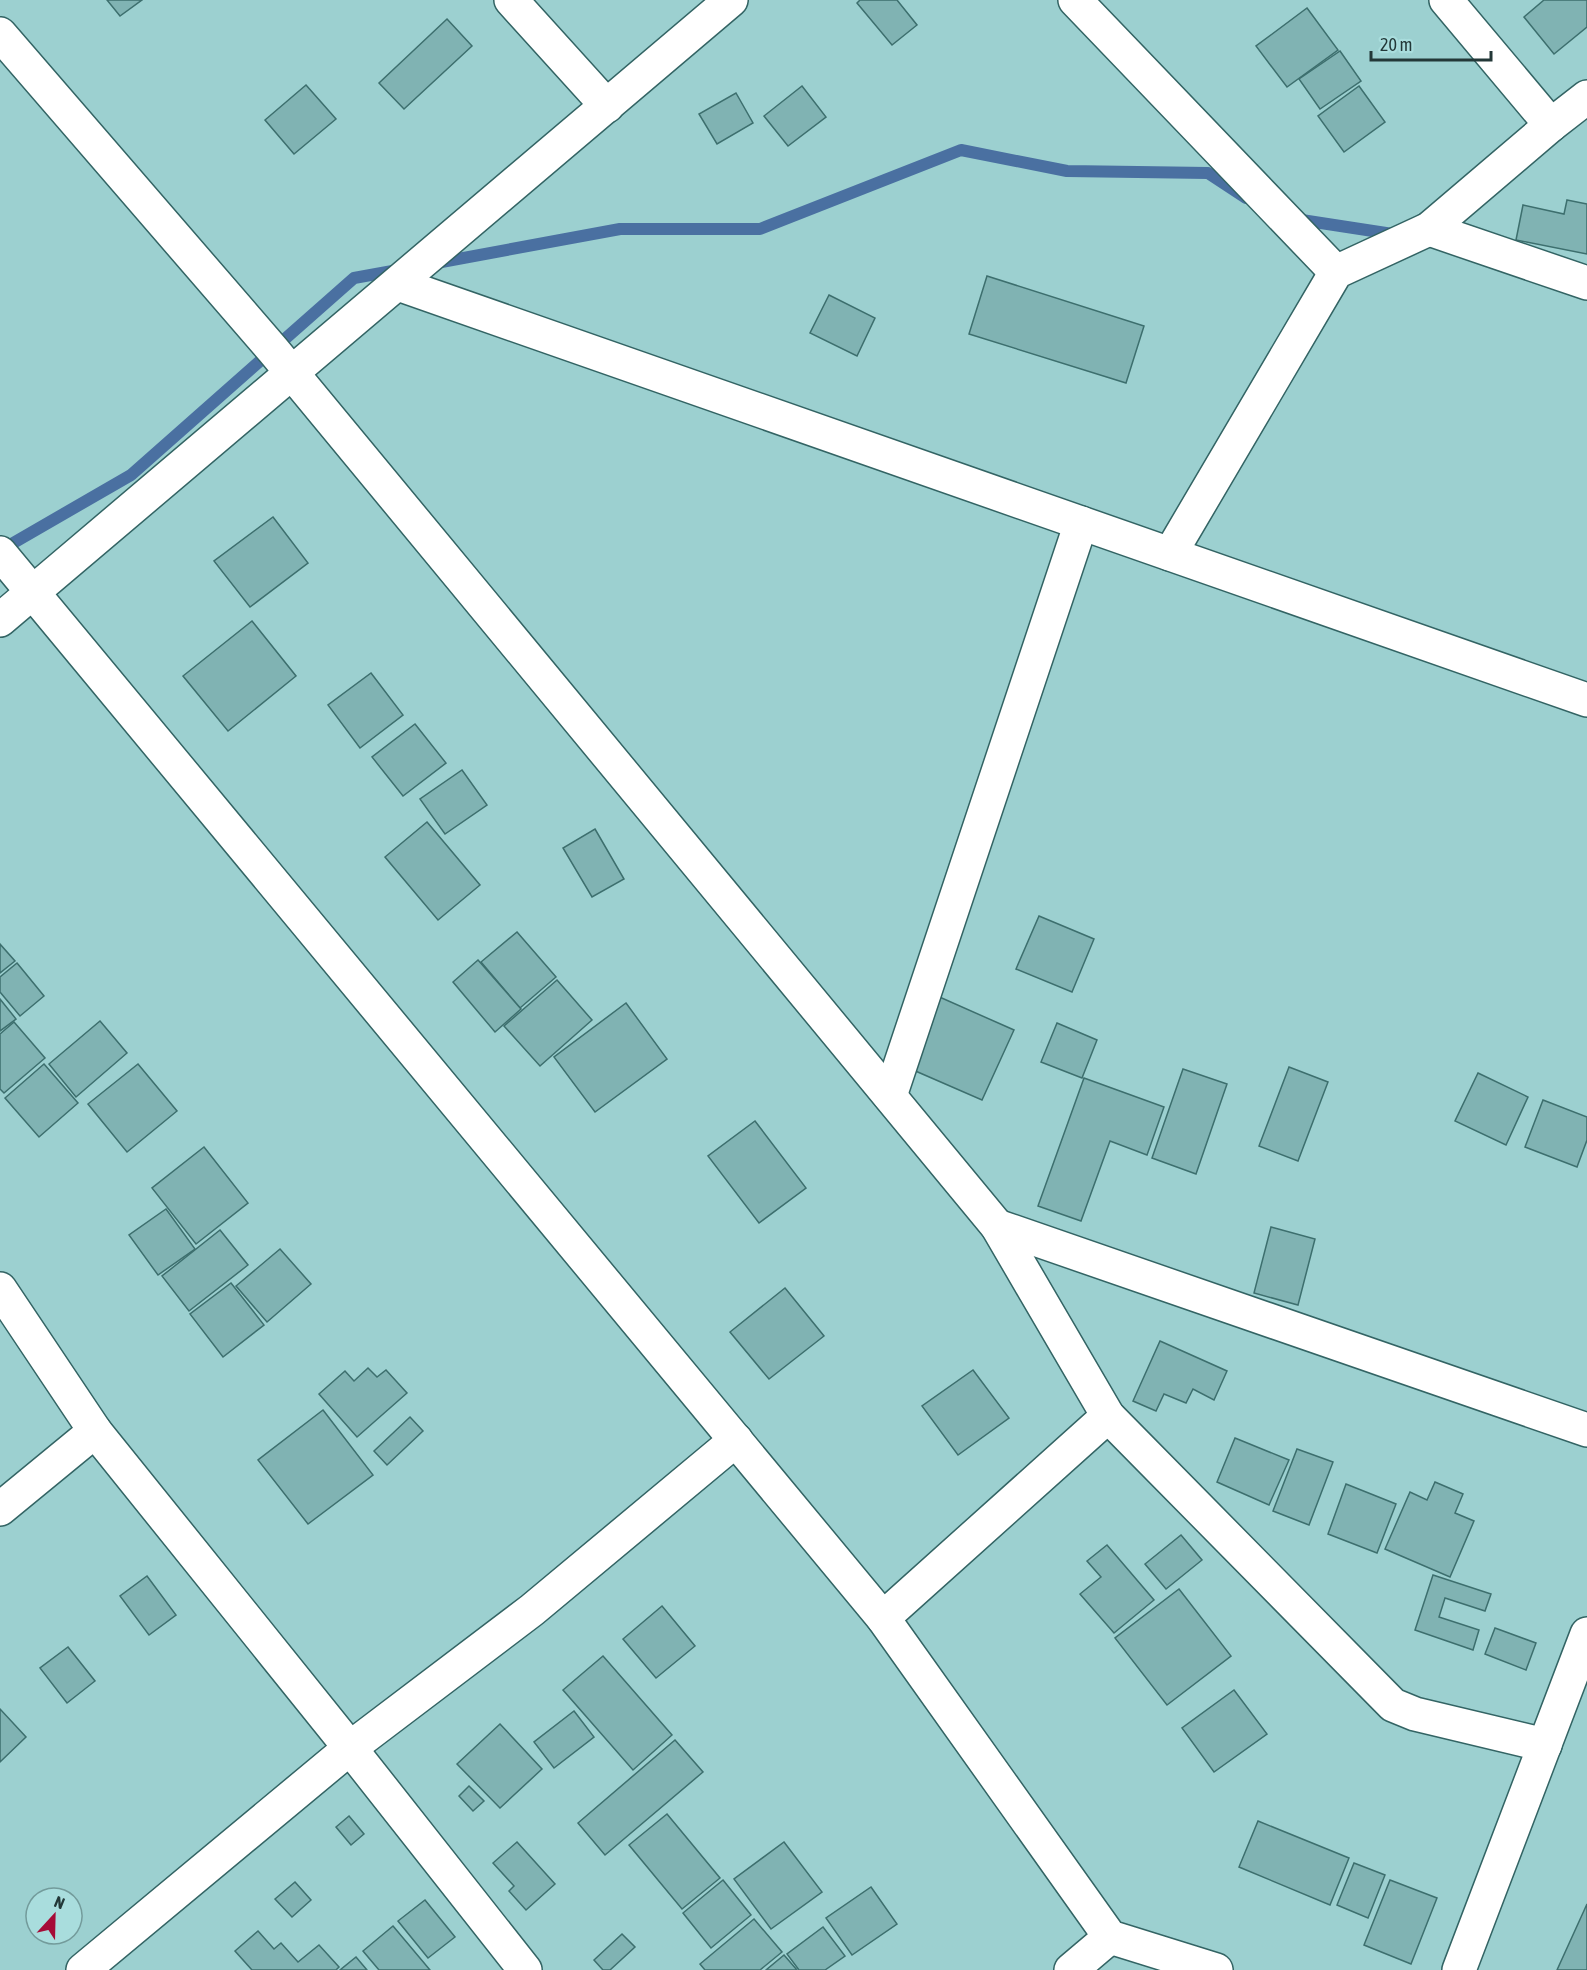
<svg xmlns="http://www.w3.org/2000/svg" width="1587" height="1970" font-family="'Asap Condensed',sans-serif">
  <rect width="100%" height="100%" fill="#9cd0d0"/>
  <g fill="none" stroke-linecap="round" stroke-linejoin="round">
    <g stroke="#4a70a1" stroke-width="12">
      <path d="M1295 219 1399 235"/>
      <path d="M436 263 620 229H760L961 150 1067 171 1208 173 1246 198"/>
      <path d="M1 550 131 475 354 278 398 270"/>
    </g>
  </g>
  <g fill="#80b3b3" stroke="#3d6f6e" stroke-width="1.5">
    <path d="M107 0H142L120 16Z"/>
    <path d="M860 0H897L917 25 892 45 857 3Z"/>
    <path d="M1544 0H1587V27L1554 54 1524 17Z"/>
    <path d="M1307 8 1338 50 1287 87 1256 46Z"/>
    <path d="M447 19 472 46 404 109 379 83Z"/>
    <path d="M1340 51 1361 81 1320 109 1299 79Z"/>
    <path d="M306 85 336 119 294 154 265 120Z"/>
    <path d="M802 86 826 117 788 146 764 116Z"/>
    <path d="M1359 86 1385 122 1344 152 1318 116Z"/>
    <path d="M736 93 753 123 717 144 699 114Z"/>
    <path d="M1567 200 1587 204V254L1516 240 1523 205 1564 214Z"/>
    <path d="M987 276 1144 326 1126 383 969 334Z"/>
    <path d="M829 295 875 318 857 356 810 333Z"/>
    <path d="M273 517 308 563 250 607 214 561Z"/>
    <path d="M252 621 296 676 228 731 183 676Z"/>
    <path d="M371 673 403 715 360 748 328 705Z"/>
    <path d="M415 724 446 763 403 796 372 757Z"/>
    <path d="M462 770 487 805 445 834 420 799Z"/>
    <path d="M427 822 480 885 438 920 385 857Z"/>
    <path d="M595 829 624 879 592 897 563 848Z"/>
    <path d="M1039 916 1094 939 1072 992 1016 969Z"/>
    <path d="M517 932 556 977 520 1008 481 962Z"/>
    <path d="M0 944 15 961 0 973Z"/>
    <path d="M478 960 521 1009 495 1032 453 982Z"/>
    <path d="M17 963 44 996 20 1016 0 992V977Z"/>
    <path d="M557 980 592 1020 540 1066 504 1026Z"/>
    <path d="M935 995 1014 1030 982 1100 904 1066Z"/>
    <path d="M0 999 16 1019 0 1031Z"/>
    <path d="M626 1003 667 1059 595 1112 554 1057Z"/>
    <path d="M100 1021 127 1053 76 1097 49 1064Z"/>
    <path d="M14 1022 45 1058 4 1093 0 1089V1034Z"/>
    <path d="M1057 1023 1097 1040 1082 1078 1041 1062Z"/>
    <path d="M44 1064 78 1103 39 1137 5 1098Z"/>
    <path d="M138 1064 177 1111 127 1152 88 1104Z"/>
    <path d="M1289 1067 1328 1082 1298 1161 1259 1146Z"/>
    <path d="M1183 1069 1227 1084 1196 1174 1152 1158Z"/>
    <path d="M1478 1073 1528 1097 1506 1145 1455 1121Z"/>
    <path d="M1084 1078 1164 1107 1147 1155 1110 1141 1081 1221 1038 1206Z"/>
    <path d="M1543 1100 1587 1117V1140L1577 1167 1525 1147Z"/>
    <path d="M755 1121 806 1188 759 1223 708 1156Z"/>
    <path d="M204 1147 248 1203 196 1244 152 1188Z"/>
    <path d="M166 1209 195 1249 158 1275 129 1235Z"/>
    <path d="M1271 1227 1315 1239 1298 1305 1254 1293Z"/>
    <path d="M220 1230 248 1265 189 1311 162 1276Z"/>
    <path d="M280 1249 311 1284 267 1322 236 1286Z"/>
    <path d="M231 1283 264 1325 223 1357 190 1314Z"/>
    <path d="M785 1288 824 1336 769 1379 730 1332Z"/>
    <path d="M1160 1341 1227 1371 1214 1400 1193 1389 1186 1403 1164 1394 1156 1411 1133 1401Z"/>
    <path d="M368 1368 377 1377 386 1370 407 1393 357 1437 319 1394 345 1371 354 1381Z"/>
    <path d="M973 1370 1009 1418 958 1455 922 1406Z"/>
    <path d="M323 1410 373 1475 308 1524 258 1460Z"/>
    <path d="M410 1417 423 1431 387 1465 374 1451Z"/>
    <path d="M1235 1438 1289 1460 1269 1505 1217 1482Z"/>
    <path d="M1297 1449 1333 1462 1309 1525 1273 1511Z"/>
    <path d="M1435 1482 1463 1494 1455 1513 1474 1521 1450 1577 1385 1549 1410 1492 1427 1500Z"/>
    <path d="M1346 1484 1396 1504 1377 1553 1328 1534Z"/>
    <path d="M1181 1535 1202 1560 1166 1589 1145 1564Z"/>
    <path d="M1107 1545 1154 1600 1114 1633 1080 1594 1101 1577 1087 1561Z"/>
    <path d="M1433 1575 1491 1594 1485 1611 1445 1598 1439 1617 1479 1630 1473 1650 1415 1630Z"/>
    <path d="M147 1576 176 1615 149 1635 120 1596Z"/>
    <path d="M1179 1589 1231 1656 1167 1705 1115 1638Z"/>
    <path d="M662 1606 695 1646 656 1678 623 1639Z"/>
    <path d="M1495 1628 1536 1643 1526 1670 1485 1654Z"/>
    <path d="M68 1647 95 1681 67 1703 40 1668Z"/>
    <path d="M603 1656 672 1735 633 1770 563 1690Z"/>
    <path d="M1234 1690 1267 1734 1214 1772 1182 1728Z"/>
    <path d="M0 1709 26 1737 0 1762Z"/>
    <path d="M574 1711 594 1737 554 1768 534 1742Z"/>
    <path d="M500 1724 542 1769 500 1808 457 1764Z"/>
    <path d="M675 1740 703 1772 605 1855 578 1823Z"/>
    <path d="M469 1786 484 1801 473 1811 459 1796Z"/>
    <path d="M667 1814 720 1878 682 1909 629 1845Z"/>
    <path d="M349 1816 364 1834 351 1845 336 1827Z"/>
    <path d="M1258 1821 1349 1858 1330 1905 1239 1867Z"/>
    <path d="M517 1842 555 1884 526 1910 509 1891 514 1886 493 1863Z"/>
    <path d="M784 1842 822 1892 771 1929 734 1879Z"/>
    <path d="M1354 1863 1385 1875 1368 1918 1337 1905Z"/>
    <path d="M723 1880 751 1915 711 1948 683 1913Z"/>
    <path d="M1390 1880 1437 1898 1411 1964 1364 1945Z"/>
    <path d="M295 1882 311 1900 292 1917 275 1899Z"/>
    <path d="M871 1887 897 1924 852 1955 826 1918Z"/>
    <path d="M425 1900 455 1937 428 1958 398 1921Z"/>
    <path d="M1587 1904V1970H1557Z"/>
    <path d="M754 1919 782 1952 760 1970H705L700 1964Z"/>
    <path d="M393 1926 430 1970H379L363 1951Z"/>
    <path d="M823 1927 845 1956 825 1970H799L787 1954Z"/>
    <path d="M258 1931 274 1949 281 1943 298 1962 319 1945 339 1967 336 1970H252L235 1951Z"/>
    <path d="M622 1934 635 1947 610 1970H603L594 1960Z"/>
    <path d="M784 1955 797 1970H766Z"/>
    <path d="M356 1957 367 1970H340Z"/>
  </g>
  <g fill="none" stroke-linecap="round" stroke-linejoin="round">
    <g stroke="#336464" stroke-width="36">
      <g id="street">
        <path d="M511 0 607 106"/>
        <path d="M1075 0 1336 272"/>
        <path d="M1446 0 1551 125"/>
        <path d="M0 34 273 350 997 1226 1108 1416 1393 1705 1415 1714 1545 1745"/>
        <path d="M1429 229 1587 283"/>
        <path d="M398 284 1587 700"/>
        <path d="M0 553 883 1618 1110 1937 1216 1970"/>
        <path d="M1170 554 1336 272 1429 229 1551 125 1587 97"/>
        <path d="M0 620 731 0"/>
        <path d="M890 1096 1081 523"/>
        <path d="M997 1226 1587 1430"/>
        <path d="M0 1289 95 1431 350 1748 525 1970"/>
        <path d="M0 1509 95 1431"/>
        <path d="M883 1618 1108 1416"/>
        <path d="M83 1970 350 1748 532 1610 736 1440"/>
        <path d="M1071 1970 1110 1937"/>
        <path d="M1459 1970 1587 1634"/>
      </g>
    </g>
    <use href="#street" stroke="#fff" stroke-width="33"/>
  </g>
  <g transform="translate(54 1916) rotate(22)"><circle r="28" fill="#a9dddd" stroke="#739b9b" stroke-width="1.5"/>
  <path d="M0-4.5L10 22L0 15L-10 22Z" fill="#a60b37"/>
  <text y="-9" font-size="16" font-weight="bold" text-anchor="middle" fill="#233838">N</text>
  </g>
  <path d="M1371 51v9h120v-9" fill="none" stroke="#233838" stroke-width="3"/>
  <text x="1380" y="51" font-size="18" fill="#233838" stroke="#a9dddd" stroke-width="4.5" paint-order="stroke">20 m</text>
</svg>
